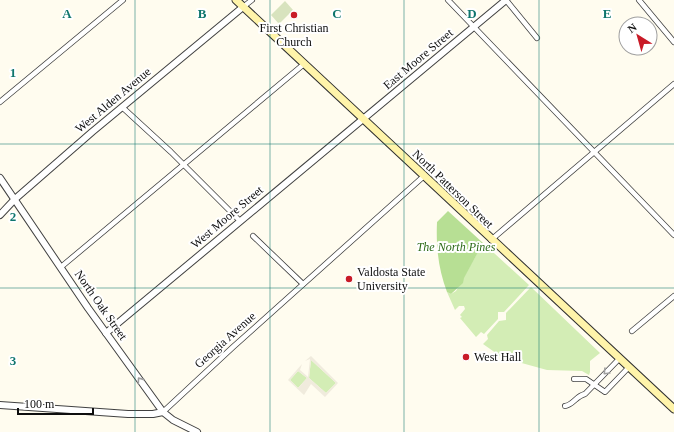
<svg xmlns="http://www.w3.org/2000/svg" width="674" height="432" font-family="'Times New Roman',serif">
  <rect width="100%" height="100%" fill="#fffcef"/>
  <g fill="#d3edb5">
    <path d="M483 243 529 285 504 312H498V319L484 334 481 332 476 337 460 318 462 317 460 315 465 309 464 306H459L455 310 447 292 451 294 456 291Z"/>
    <path d="M531 287 600 353 590 361V372L589 375 582 371 547 370 503 358 483 344 488 339 487 335 499 321 506 320V313Z"/>
    <path d="M311 360 336 383 326 393 309 378Z"/>
    <path d="M298 371 307 378 298 388 290 380Z"/>
  </g>
  <path fill="#b7df94" d="M448 211 483 243 464 278 463 283 451 294 447 292C438 268 436 246 437 222Z"/>
  <path fill="#d8e3be" d="M285 1 293 10 279 24 271 15Z"/>
  <path fill="#f0ebdd" fill-rule="evenodd" d="M311 356 338 383 325 397 311 384 304 395 288 380 302 364 300 370 308 377 310 359 305 361ZM311 360 336 383 326 393 309 378ZM298 371 307 378 298 388 290 380Z"/>
  <g fill="none" stroke-linecap="round" stroke-linejoin="round">
    <g stroke="#414141" stroke-width="6">
      <g id="minor">
        <path d="M448 0 674 235"/>
        <path d="M506 0 537 38"/>
        <path d="M639 0 674 42"/>
        <path d="M243 7 252 0"/>
        <path d="M0 102 123 0"/>
        <path d="M122 107 171 152 240 221"/>
        <path d="M253 236 303 284"/>
        <path d="M491 240 674 84"/>
        <path d="M61 267 304 64"/>
        <path d="M632 331 674 296"/>
        <path d="M574 379H586L605 392 629 367"/>
        <path d="M565 406C573 405 576 396 585 394L619 359"/>
        <path d="M163 412 233 347 424 176"/>
      </g>
    </g>
    <g stroke="#414141" stroke-width="8">
      <g id="tertiary">
        <path d="M0 178 88 308 163 412 173 420 197 432"/>
        <path d="M0 215 15 199 92 132 243 7"/>
        <path d="M106 333 506 0"/>
        <path d="M0 405 128 414H153L163 412"/>
      </g>
    </g>
    <g stroke="#303030" stroke-width="9">
      <path id="secondary" d="M236 0 674 409"/>
    </g>
    <use href="#minor" stroke="#fff" stroke-width="4.5"/>
    <use href="#tertiary" stroke="#fff" stroke-width="6"/>
    <use href="#secondary" stroke="#fff4aa" stroke-width="7"/>
  </g>
  <defs><path id="oneway-chevron" d="M-2-3.5L2.5 0L-2 3.5" fill="none" stroke-width="1.6" stroke-linecap="round" stroke-linejoin="round"/></defs>
  <g stroke="#9f9f9f">
    <use href="#oneway-chevron" transform="translate(606 372) rotate(135)"/>
    <use href="#oneway-chevron" transform="translate(140 380) rotate(-125)"/>
  </g>
  <path fill="none" stroke="#0f766e" stroke-width="1" stroke-opacity="0.55" d="M135 0V432M270 0V432M404 0V432M539 0V432M0 144H674M0 288H674"/>
  <g fill="#c91b27" stroke="#fff" stroke-width="1.5">
    <circle cx="294" cy="15" r="4"/>
    <circle cx="349" cy="279" r="4"/>
    <circle cx="466" cy="357" r="4"/>
  </g>
  <g text-anchor="middle" dominant-baseline="central" stroke-width="4" stroke-linejoin="round" paint-order="stroke">
    <g font-size="12" fill="#0e0e0e" stroke="#fff" text-anchor="start">
      <text x="294" y="28" text-anchor="middle">First Christian<tspan x="294" dy="14">Church</tspan></text>
      <text x="357" y="272">Valdosta State<tspan x="357" dy="14">University</tspan></text>
      <text x="474" y="357">West Hall</text>
    </g>
    <g font-size="12" fill="#0e0e0e" stroke="#fff">
      <text transform="translate(418 59) rotate(-40)">East Moore Street</text>
      <text transform="translate(113 100) rotate(-40)">West Alden Avenue</text>
      <text transform="translate(453 189) rotate(44)">North Patterson Street</text>
      <text transform="translate(227 217) rotate(-40)">West Moore Street</text>
      <text transform="translate(101 305) rotate(55)">North Oak Street</text>
      <text transform="translate(225 340) rotate(-42)">Georgia Avenue</text>
    </g>
    <g font-size="12" font-style="italic" fill="#2c6b19" stroke="#fff">
      <text x="456" y="247">The North Pines</text>
    </g>
  </g>
  <g font-size="13" text-anchor="middle" font-weight="bold" fill="#0f766e" stroke="#fff" stroke-width="4" stroke-linejoin="round" paint-order="stroke">
    <text x="67" y="18">A</text>
    <text x="202" y="18">B</text>
    <text x="337" y="18">C</text>
    <text x="472" y="18">D</text>
    <text x="607" y="18">E</text>
    <text x="13" y="77">1</text>
    <text x="13" y="221">2</text>
    <text x="13" y="365">3</text>
  </g>
  <g transform="translate(638 36) rotate(323)"><circle r="19" fill="#ffffff" stroke="#9f9f9f"/>
  <path d="M0-3L7 15L0 10L-7 15Z" fill="#c91b27"/>
  <text y="-6" font-size="11" font-weight="bold" text-anchor="middle" fill="#0e0e0e">N</text>
  </g>
  <path d="M18 408v6h75v-6" fill="none" stroke="#0e0e0e" stroke-width="2"/>
  <text x="24" y="408" font-size="12" fill="#0e0e0e" stroke="#ffffff" stroke-width="3" paint-order="stroke">100 m</text>
</svg>
